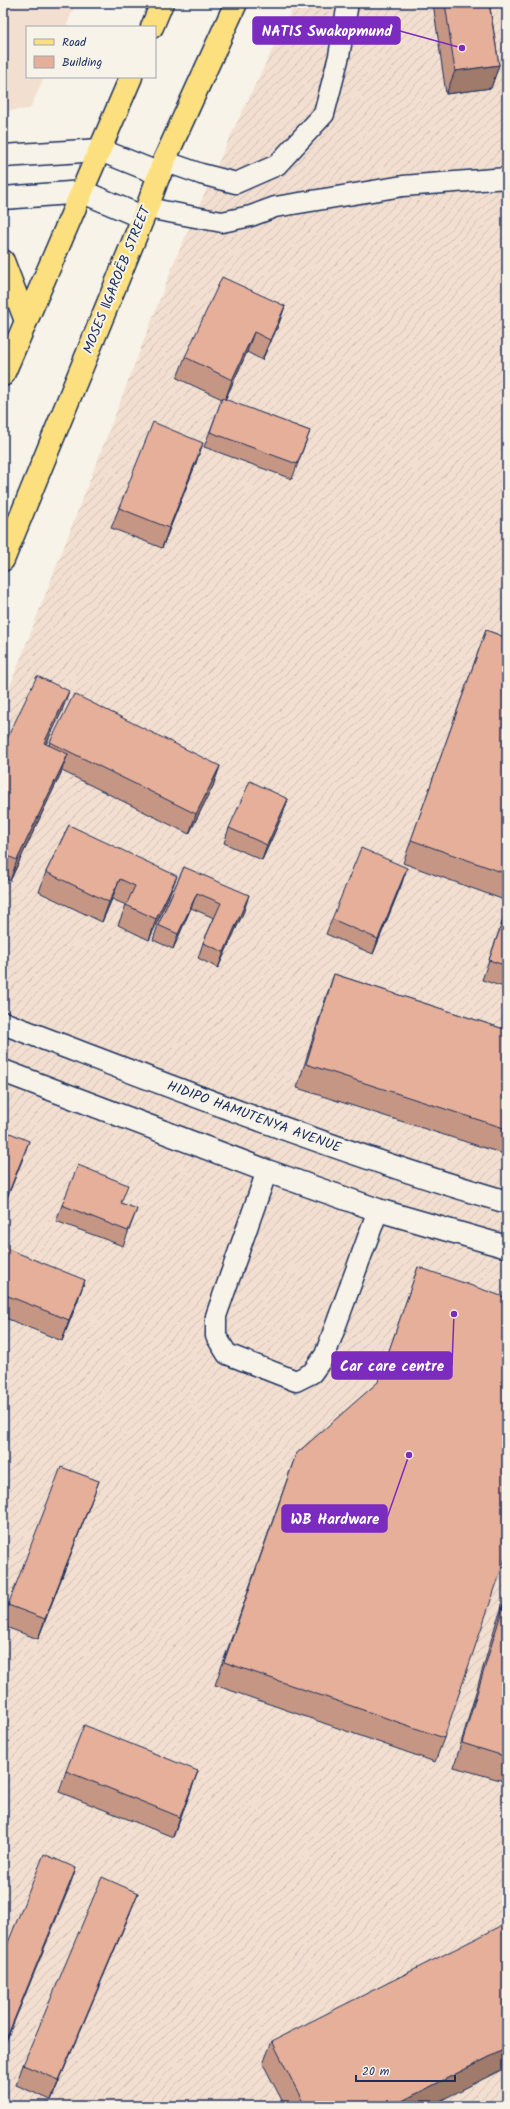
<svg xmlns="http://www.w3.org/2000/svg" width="510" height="2109" font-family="Kalam,sans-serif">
  <defs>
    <pattern id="industrial-furrows" width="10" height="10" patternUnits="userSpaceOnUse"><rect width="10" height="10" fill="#f2dfd0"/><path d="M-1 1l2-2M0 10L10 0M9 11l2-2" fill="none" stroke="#cfc0b5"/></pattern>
  </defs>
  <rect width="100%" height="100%" fill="#f7f3e8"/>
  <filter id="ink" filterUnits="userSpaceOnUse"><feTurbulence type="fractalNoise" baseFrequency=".025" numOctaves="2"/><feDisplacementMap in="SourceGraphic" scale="8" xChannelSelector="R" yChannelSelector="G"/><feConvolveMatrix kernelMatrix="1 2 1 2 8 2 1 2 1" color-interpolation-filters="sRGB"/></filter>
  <g filter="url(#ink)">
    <path fill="#f2dfd0" d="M3 3H76L66 27H27V77H44L30 109 3 111Z"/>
    <path fill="url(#industrial-furrows)" d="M295 3H507V2106H3V704L175 260 227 143Z"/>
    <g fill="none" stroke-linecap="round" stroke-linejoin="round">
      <g stroke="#1b2f5e" stroke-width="23">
        <g id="lane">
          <path d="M164 161 201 174 236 183 277 165 324 114 339 56 348 3"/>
          <path d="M147 208 222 222 251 216 275 207 403 186 507 178"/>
          <path d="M267 1171 216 1316V1336L227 1354 296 1381 312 1373 325 1355 378 1210"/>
        </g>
      </g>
      <g stroke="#1b2f5e" stroke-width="25">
        <g id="street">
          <path d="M3 156 100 150 160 174"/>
          <path d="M3 198 83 192 142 217"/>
        </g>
      </g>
      <g stroke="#1b2f5e" stroke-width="25">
        <g id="secondary">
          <path d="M3 1023C170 1086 336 1152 507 1202"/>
          <path d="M3 1071 267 1171 378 1210 507 1247"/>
        </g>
      </g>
      <g stroke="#1b2f5e" stroke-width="25">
        <g id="primary">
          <path d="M152 27 162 3"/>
          <path d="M3 261 26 321"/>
          <path d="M3 375 131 77"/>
          <path d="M3 560 147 208 164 161 236 3"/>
        </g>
      </g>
      <use href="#lane" stroke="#f7f3e8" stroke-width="20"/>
      <use href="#street" stroke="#f7f3e8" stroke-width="22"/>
      <use href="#secondary" stroke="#f7f3e8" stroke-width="22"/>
      <use href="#primary" stroke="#fce080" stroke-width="22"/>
    </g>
    <g fill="#c59684" stroke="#1b2f5e">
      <path d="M433 3H507L490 7 499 65 491 88 446 94Z"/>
      <path d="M285 306 278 326 262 360 247 352 225 400 310 431 292 479 204 447 222 399 177 378 185 357Z"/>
      <path d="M196 463 162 548 111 528 119 508Z"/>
      <path d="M486 630 507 638V901L403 863Z"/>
      <path d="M62 711 46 744 49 745 50 742 220 766 213 786 189 834 62 771 10 881 3 877V747Z"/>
      <path d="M288 799 283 814 262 860 224 843 229 828Z"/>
      <path d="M69 825 169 896 149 940 118 925 126 905 112 899 102 922 39 892 46 872Z"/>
      <path d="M184 867 244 911 218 968 198 958 203 943 214 918 191 908 173 949 153 940 158 925Z"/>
      <path d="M402 883 373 954 326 934 332 919Z"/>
      <path d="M507 908V988L482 980Z"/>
      <path d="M334 974 507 1030V1155L297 1088 326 997Z"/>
      <path d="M62 1205 137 1209 123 1246 56 1221Z"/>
      <path d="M3 1247 78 1300 62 1341 3 1317Z"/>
      <path d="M418 1267 444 1738 435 1762 215 1685 296 1454 378 1383Z"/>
      <path d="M91 1502 38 1639 3 1626V1618L8 1605Z"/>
      <path d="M506 1597H507V1782L454 1767 497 1620Z"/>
      <path d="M66 1771H198L173 1837 59 1792Z"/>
      <path d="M130 1913 51 2100 16 2085 23 2065Z"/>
      <path d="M272 2041 430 2106H285L263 2064Z"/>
    </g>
    <g fill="#a07a6b" stroke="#1b2f5e">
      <path d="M480 3H507L478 9Z"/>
      <path d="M499 65 491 88 446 94 455 71Z"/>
      <path d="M285 306 278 326 262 360 270 340Z"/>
      <path d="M254 332 247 352 225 400 232 380Z"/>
      <path d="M203 443 196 463 162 548 169 528Z"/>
      <path d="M69 691 62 711 37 763 44 743Z"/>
      <path d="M68 754 60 775 10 881 17 860Z"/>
      <path d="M220 766 213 786 189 834 196 814Z"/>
      <path d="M288 799 283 814 262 860 267 845Z"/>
      <path d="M407 868 402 883 373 954 378 939Z"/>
      <path d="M177 876 169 896 149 940 156 919Z"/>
      <path d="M120 879 112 899 102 922 109 902Z"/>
      <path d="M197 893 191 908 173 949 178 934Z"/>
      <path d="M249 895 244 911 218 968 224 952Z"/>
      <path d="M29 1141 22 1161 3 1208V1207Z"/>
      <path d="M85 1280 78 1300 62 1341 69 1320Z"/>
      <path d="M99 1481 91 1502 38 1639 45 1619Z"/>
      <path d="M198 1771 191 1791 173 1837 180 1817Z"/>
      <path d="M76 1868 69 1888 3 2049V2047Z"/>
      <path d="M138 1893 130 1913 51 2100 59 2080Z"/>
      <path d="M507 2048V2067L430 2106H392Z"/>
    </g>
    <g fill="#e5af99" stroke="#1b2f5e">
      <path d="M445 3H489L499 65 455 71Z"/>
      <path d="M222 277 285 306 270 340 254 332 232 380 185 357Z"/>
      <path d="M222 398 310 431 297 464 210 432Z"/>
      <path d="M153 422 203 443 169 528 119 508Z"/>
      <path d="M486 630 507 638V874L411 840Z"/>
      <path d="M37 676 69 691 44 743 68 754 17 860 3 854V747Z"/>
      <path d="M74 694 220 766 196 814 50 742Z"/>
      <path d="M250 781 288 799 267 845 229 828Z"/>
      <path d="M69 825 177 876 156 919 126 905 135 886 120 879 109 902 46 872Z"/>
      <path d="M361 848 407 868 378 939 332 919Z"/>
      <path d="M184 867 249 895 224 952 203 943 221 903 197 893 178 934 158 925Z"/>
      <path d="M507 909V966L489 960Z"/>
      <path d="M334 974 507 1030V1129L306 1064Z"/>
      <path d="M3 1130 29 1141 3 1207Z"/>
      <path d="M78 1165 128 1185 121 1203 137 1209 128 1231 62 1205Z"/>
      <path d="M3 1247 85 1280 69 1320 3 1294Z"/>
      <path d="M418 1267 507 1298V1553L444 1738 224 1662 296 1454 378 1382Z"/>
      <path d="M61 1467 99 1481 45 1619 8 1605Z"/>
      <path d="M506 1597H507V1757L462 1743Z"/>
      <path d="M84 1725 198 1771 180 1817 66 1771Z"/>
      <path d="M44 1854 76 1868 3 2047V1955Z"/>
      <path d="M102 1877 138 1893 59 2080 23 2065Z"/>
      <path d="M507 1923V2048L392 2106H305L272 2041Z"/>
    </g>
  </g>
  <g text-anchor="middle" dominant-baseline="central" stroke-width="4" stroke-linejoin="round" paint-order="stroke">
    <g font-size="14" fill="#1b2f5e" stroke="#f7f3e8">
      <text transform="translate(117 280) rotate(-68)">MOSES ǁGAROËB STREET</text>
      <text transform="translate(254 1117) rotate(20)">HIDIPO HAMUTENYA AVENUE</text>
    </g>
  </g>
  <path fill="none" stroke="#7b2cbf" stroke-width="1.5" d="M462 48L400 31M454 1314L452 1365M409 1455L387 1518"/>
  <g fill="#7b2cbf" stroke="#f7f3e8" stroke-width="1.5">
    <circle cx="462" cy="48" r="4"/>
    <circle cx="454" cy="1314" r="4"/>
    <circle cx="409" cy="1455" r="4"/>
  </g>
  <g fill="#7b2cbf" stroke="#7b2cbf" stroke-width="1.5">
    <rect x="253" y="17" width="147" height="27" rx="4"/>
    <rect x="332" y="1352" width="120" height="27" rx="4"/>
    <rect x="282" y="1505" width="105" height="27" rx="4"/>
  </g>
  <g font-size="15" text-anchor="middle" font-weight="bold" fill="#fff">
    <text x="327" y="36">NATIS Swakopmund</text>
    <text x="392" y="1371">Car care centre</text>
    <text x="335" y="1524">WB Hardware</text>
  </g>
  <rect width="510" height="2109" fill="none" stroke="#f7f3e8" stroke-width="16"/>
  <rect x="8" y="8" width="494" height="2093" fill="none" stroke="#1b2f5e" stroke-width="1.5" filter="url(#ink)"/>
  <rect x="26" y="26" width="130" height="52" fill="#f7f3e8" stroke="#9fa5b1"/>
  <rect x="34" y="39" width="20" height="6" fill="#fce080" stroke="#9fa5b1"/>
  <text x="62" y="46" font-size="12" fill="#1b2f5e">Road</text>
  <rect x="34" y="56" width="20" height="12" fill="#e5af99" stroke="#9fa5b1"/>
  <text x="62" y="66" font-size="12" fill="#1b2f5e">Building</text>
  <path d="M356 2075v6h99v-6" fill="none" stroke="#1b2f5e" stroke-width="2"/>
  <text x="362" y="2075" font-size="12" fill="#1b2f5e" stroke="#f7f3e8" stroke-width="3" paint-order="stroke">20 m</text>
</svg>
